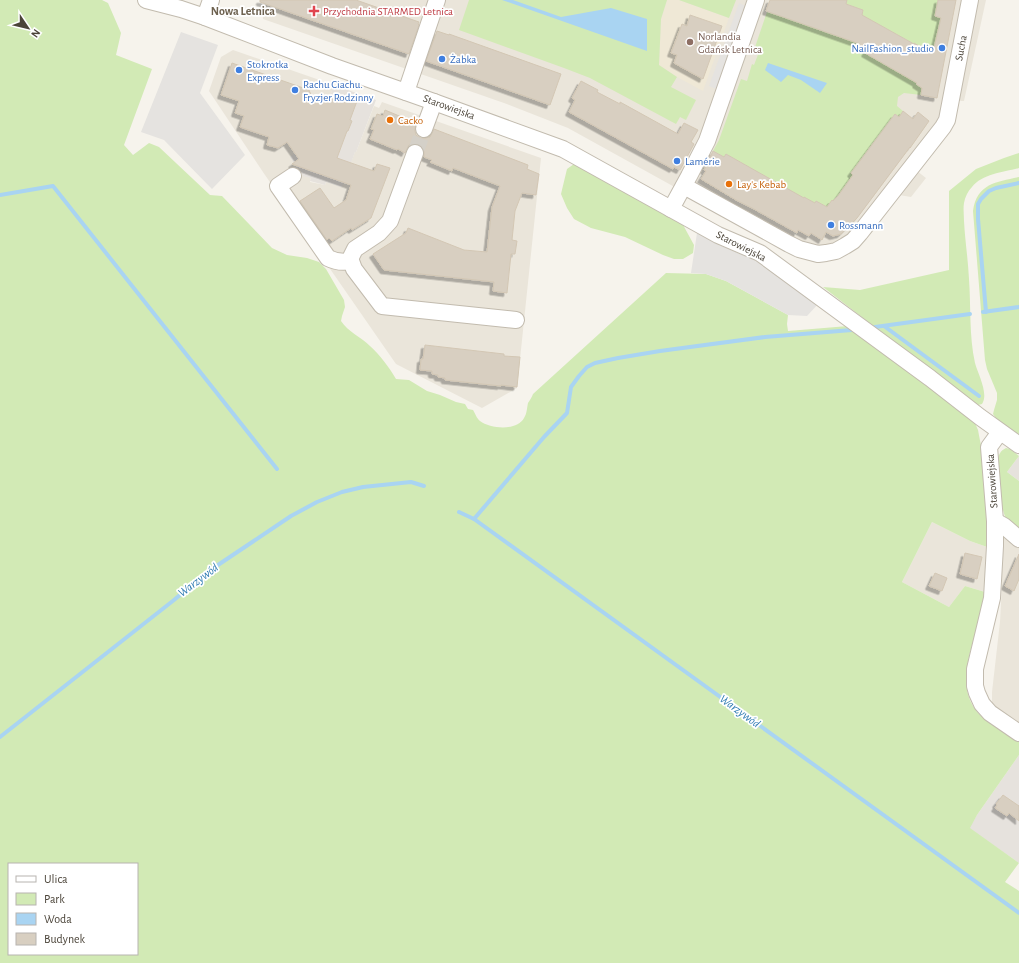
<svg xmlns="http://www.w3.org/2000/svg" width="1019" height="963" font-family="'Alegreya Sans',sans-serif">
  <defs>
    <filter id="shadow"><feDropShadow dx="-3.5" dy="3.5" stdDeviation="0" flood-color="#0004"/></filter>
  </defs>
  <rect width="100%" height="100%" fill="#f6f3ec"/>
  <g fill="#eae5da">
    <path d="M264 0H986L964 101H961L959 100 953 124 917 171 926 178 911 197 899 195 873 231 864 241 851 251 836 259 689 195 568 128 504 103 263 19Z"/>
    <path d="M233 50 334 85 330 96 310 182 325 185 326 182 341 187 355 152H356L374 106 379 108 382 102 541 158 517 388 482 408 396 364 265 175 209 91 221 57Z"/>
    <path d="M932 522 970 541 990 548 985 592 965 586 949 607 902 582Z"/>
    <path d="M1002 531 1019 544V726L992 707V692L1000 622 1002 585Z"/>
  </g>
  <g fill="#e6e2dd">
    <path d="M334 85 376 100 356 152H355L342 187 326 182 325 185 310 181 311 178 303 176 290 157 314 140Z"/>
    <path d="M1019 456V481L1007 472Z"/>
    <path d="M1019 755V863L969 828 977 815Z"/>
  </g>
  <path fill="#efe8d6" d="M667 0H679L729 18 703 91 677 77 659 65 661 19Z"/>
  <g fill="#d2eab5" fill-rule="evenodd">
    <path d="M0 0H102L108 3 121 33 116 55 152 69 124 145 133 155 149 143 159 147 210 195 222 196 272 248 287 255 307 258 319 262 326 269 344 300 345 307 342 316 341 321C348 332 361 337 370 346 380 355 389 367 396 379L409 380 427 391 440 395 456 402 465 404 468 409 473 410C475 413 477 419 480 421 491 429 517 431 524 418 527 414 527 407 528 403 530 400 532 397 533 394L666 273 706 274 726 281 788 315 787 324 788 331 848 326 922 380 969 418 975 423 978 430 982 451 990 548 970 541 932 522 902 582 949 607 965 586 985 592C984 598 984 604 982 610 975 642 952 685 979 714 990 725 1006 733 1019 742V755L977 815 970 828 1019 863 1005 882 1019 891V963H0ZM9 864H137V954H9Z"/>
    <path d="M469 0H667L661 19 659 65 677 77 671 87 696 100 686 120 680 117 676 124 590 78 564 68 459 30Z"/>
    <path d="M679 0H736L729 18Z"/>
    <path d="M842 0H938L935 16 942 18 936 42 931 51 925 47 924 48 920 45 919 46 914 44 896 34 859 46 867 50 865 53 896 71V70L917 82 916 84 922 88 921 95 904 93 898 97 897 106 903 111 899 117 895 114 883 130 885 132 879 135 867 151 870 153 868 156 865 154 860 161 862 163 859 168 856 166 855 167 858 169 855 174 852 172 851 173 853 175 843 200 837 196 827 207 816 201 814 204 804 197 803 200 726 154 724 157 713 151 719 140 741 79 747 81 752 64 754 65 759 52 754 50 767 12 774 14 857 28 863 10 846 4 847 2Z"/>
    <path d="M1019 153V168C1004 172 982 174 972 187 968 191 965 197 964 203 963 209 964 215 964 221 965 240 968 259 969 279 971 306 969 336 975 363 978 374 989 394 982 404L978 405 974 404 823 287 860 290 949 270V191L976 169 1004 158Z"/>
    <path d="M574 164 682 223 694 245 693 253 683 259H674L663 255 625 237 591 228 574 219 567 208 561 194 567 169Z"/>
    <path d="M1019 177V436L998 421 993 414 994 410 997 400V393L987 369 985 360 973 211C977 183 997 182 1019 177Z"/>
    <path d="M1006 448 1010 449 1019 456 1007 472 1019 481V531C1015 528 1010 524 1007 520 1000 511 998 473 998 460 999 454 1000 451 1006 448Z"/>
  </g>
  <g fill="#e5e3e0">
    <path d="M739 3 748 7 719 90 709 86Z"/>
    <path d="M181 32 218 45 200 93 245 155 212 189 164 140 141 132Z"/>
    <path d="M697 233 719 245 757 261 819 303 807 316 788 315 726 281 706 274 691 273Z"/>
  </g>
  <g fill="#a9d4f2">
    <path d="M502 0H513L561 17 611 8 647 19V51Z"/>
    <path d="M768 63 827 83 820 93 801 80 788 75 781 82 765 70Z"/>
  </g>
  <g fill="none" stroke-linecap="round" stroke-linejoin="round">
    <g stroke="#a9d4f2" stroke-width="4">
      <path d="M0 195 53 186 277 469"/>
      <path d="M983 312 1019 307"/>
      <path d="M986 312 978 219V204L981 199 989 191 996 188 1019 183"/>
      <path d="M884 326 979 396"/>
      <path d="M875 327 970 314"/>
      <path d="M459 512 474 519 1019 913"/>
      <path d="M474 519 544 437 567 413 571 387 579 376 587 367 595 363 618 358 660 351 765 337 852 330"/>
      <path d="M0 737 174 600 206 573 291 516 317 502 342 492 363 487 411 482 424 486"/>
    </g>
  </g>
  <g fill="#d8cfc1" stroke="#d3c7b4" filter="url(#shadow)">
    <path d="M260 0H356L419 22 418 24 419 25 409 54 260 2Z"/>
    <path d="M770 0H847L846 4 863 10 862 15 914 44V43L919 46 920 45 924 48V47L933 52 941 18 935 16 938 0H956L937 98 921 95 922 88 916 84 917 83 865 53 867 50 859 46 860 44 766 11Z"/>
    <path d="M690 15 722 26 703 79 674 63 677 55 671 53 682 24 687 26Z"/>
    <path d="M437 31 449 35V34L561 74 550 105 426 61Z"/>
    <path d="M232 63 309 90 311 95 328 102 330 96 339 100 341 95 357 101 350 120 352 121 348 131H347L337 158 374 171 377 164 390 168 371 218 352 230 351 228 332 241 329 238 327 240 300 201 320 188 334 208 346 200 351 185 292 164 299 159 287 142 278 148 267 145 269 137 240 127 244 116 235 113 239 101 221 95Z"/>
    <path d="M581 81 598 90 597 92 620 104V102L678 134 684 123 698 130 691 142 694 144 680 170 674 167 673 169 569 112 575 100 572 98Z"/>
    <path d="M385 110 416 123 415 131 416 135 420 138H425L430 137 434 129 528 165 527 169 539 174 536 195 522 193 515 211 512 240 517 241 515 254H511L507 293 493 291 494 282 384 270 373 254 406 233 408 228 464 250 487 252 492 207 500 186 453 168 452 171 430 162 432 160 424 157V152L423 147 418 144H414L409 145 405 153 398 149 397 150 370 139 374 130 371 129 377 114 383 116Z"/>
    <path d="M903 111 913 119 918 112 929 121 910 148V147L857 218 841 234 833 236 826 232 822 240 811 233 809 236 798 230 797 233 752 208 736 200 701 179 706 171 704 170 713 151 724 157 726 154 804 198V197L815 203 816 201 827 207 832 200 833 201 838 196 853 175 851 173 895 114 899 117Z"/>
    <path d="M425 345 504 354V356L520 357 517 387 501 385V386L445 380V378L438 377V375L432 374V371L420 370 421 359H423Z"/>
    <path d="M965 553 982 557 977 579 960 574Z"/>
    <path d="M1019 554V579L1014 591 1005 586Z"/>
    <path d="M935 573 947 578 942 591 929 586Z"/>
    <path d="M1003 795 1019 806V821L1009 813 1007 816 995 808 997 805 996 804Z"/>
  </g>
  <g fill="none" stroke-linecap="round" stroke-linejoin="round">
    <path stroke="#d4d0c8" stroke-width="16" stroke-dasharray="16 8" stroke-linecap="butt" d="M415 153 424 129"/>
    <g stroke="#c2bbae" stroke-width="18">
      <g id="minor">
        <path d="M146 0 181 9 205 17 332 66 434 102 563 149 718 235 760 253 930 378 980 417 1019 445"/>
        <path d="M205 17 211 0"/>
        <path d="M406 92 437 0"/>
        <path d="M424 129 434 102"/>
        <path d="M415 153 390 221 379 233 355 249 351 257V261L354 269 382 306 516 320"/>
        <path d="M293 176 278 186 328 258C336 262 342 263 351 261"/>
        <path d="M684 186 789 244 799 249 818 254 826 253 836 251 845 246 853 241 860 233 943 127 947 120 970 0"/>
        <path d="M671 209 689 176 707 141 756 0"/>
        <path d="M1000 432 989 447 995 521V546L992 598 975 669V686L977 693 982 704 990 713 1019 733"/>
        <path d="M995 521 1004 526 1019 539"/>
      </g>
    </g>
    <use href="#minor" stroke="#fff" stroke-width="16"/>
  </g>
  <path fill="#e0444e" stroke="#fff" stroke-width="1.5" d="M312 5h4v4h4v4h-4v4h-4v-4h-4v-4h4z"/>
  <circle fill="#8d6e63" stroke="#fff" stroke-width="1.5" cx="690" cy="42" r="4"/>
  <g fill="#3f7fe0" stroke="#fff" stroke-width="1.5">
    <circle cx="942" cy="48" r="4"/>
    <circle cx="442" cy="59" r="4"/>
    <circle cx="239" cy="70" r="4"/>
    <circle cx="295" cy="90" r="4"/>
    <circle cx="677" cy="161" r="4"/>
    <circle cx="831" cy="225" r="4"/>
  </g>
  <g fill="#e8710a" stroke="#fff" stroke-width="1.5">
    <circle cx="390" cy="120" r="4"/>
    <circle cx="729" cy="184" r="4"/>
  </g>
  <g text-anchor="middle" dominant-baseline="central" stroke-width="3.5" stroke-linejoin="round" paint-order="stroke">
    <g font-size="11" fill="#be3a42" stroke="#fff" text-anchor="start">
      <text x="323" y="11">Przychodnia STARMED Letnica</text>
    </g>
    <g font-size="11" fill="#785e54" stroke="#fff" text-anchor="start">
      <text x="698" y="36">Norlandia<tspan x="698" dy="13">Gdańsk Letnica</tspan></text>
    </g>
    <g font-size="11" fill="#366cbe" stroke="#fff" text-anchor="start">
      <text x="934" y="48" text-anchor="end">NailFashion_studio</text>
      <text x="450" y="59">Żabka</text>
      <text x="247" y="64">Stokrotka<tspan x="247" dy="13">Express</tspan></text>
      <text x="303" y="84">Rachu Ciachu.<tspan x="303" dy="13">Fryzjer Rodzinny</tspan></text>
      <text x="685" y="161">Lamérie</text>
      <text x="839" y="225">Rossmann</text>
    </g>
    <g font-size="11" fill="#4b4439" stroke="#fff">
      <text transform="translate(961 48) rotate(-79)">Sucha</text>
      <text transform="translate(449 107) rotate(20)">Starowiejska</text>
      <text transform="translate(741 246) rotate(27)">Starowiejska</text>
      <text transform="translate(992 481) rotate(-94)">Starowiejska</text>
    </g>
    <g font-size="11" fill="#c56008" stroke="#fff" text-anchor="start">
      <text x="398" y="120">Cacko</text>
      <text x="737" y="184">Lay's Kebab</text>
    </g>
    <g font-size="12" font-weight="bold" fill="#6e6250" stroke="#fff">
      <text x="243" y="11">Nowa Letnica</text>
    </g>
    <g font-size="12" font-style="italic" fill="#2e7ab2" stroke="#fff">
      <text transform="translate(198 580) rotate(-37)">Warzywód</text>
      <text transform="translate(740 711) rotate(36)">Warzywód</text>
    </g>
  </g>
  <rect x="8" y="863" width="130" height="92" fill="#ffffff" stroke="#b7b4b0"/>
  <rect x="16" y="876" width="20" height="6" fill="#ffffff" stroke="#b7b4b0"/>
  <text x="44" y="883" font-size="12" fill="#4b4439">Ulica</text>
  <rect x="16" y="893" width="20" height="12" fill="#d2eab5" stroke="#b7b4b0"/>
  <text x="44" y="903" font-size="12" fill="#4b4439">Park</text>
  <rect x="16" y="913" width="20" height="12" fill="#a9d4f2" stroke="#b7b4b0"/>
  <text x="44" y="923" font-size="12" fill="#4b4439">Woda</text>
  <rect x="16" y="933" width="20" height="12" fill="#d8cfc1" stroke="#b7b4b0"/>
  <text x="44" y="943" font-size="12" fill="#4b4439">Budynek</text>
  <g transform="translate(28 28) rotate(125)" stroke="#ffffff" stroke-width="3" paint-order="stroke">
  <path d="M0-3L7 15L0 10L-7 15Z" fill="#4b4439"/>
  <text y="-6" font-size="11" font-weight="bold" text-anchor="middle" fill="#4b4439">N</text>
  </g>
</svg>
